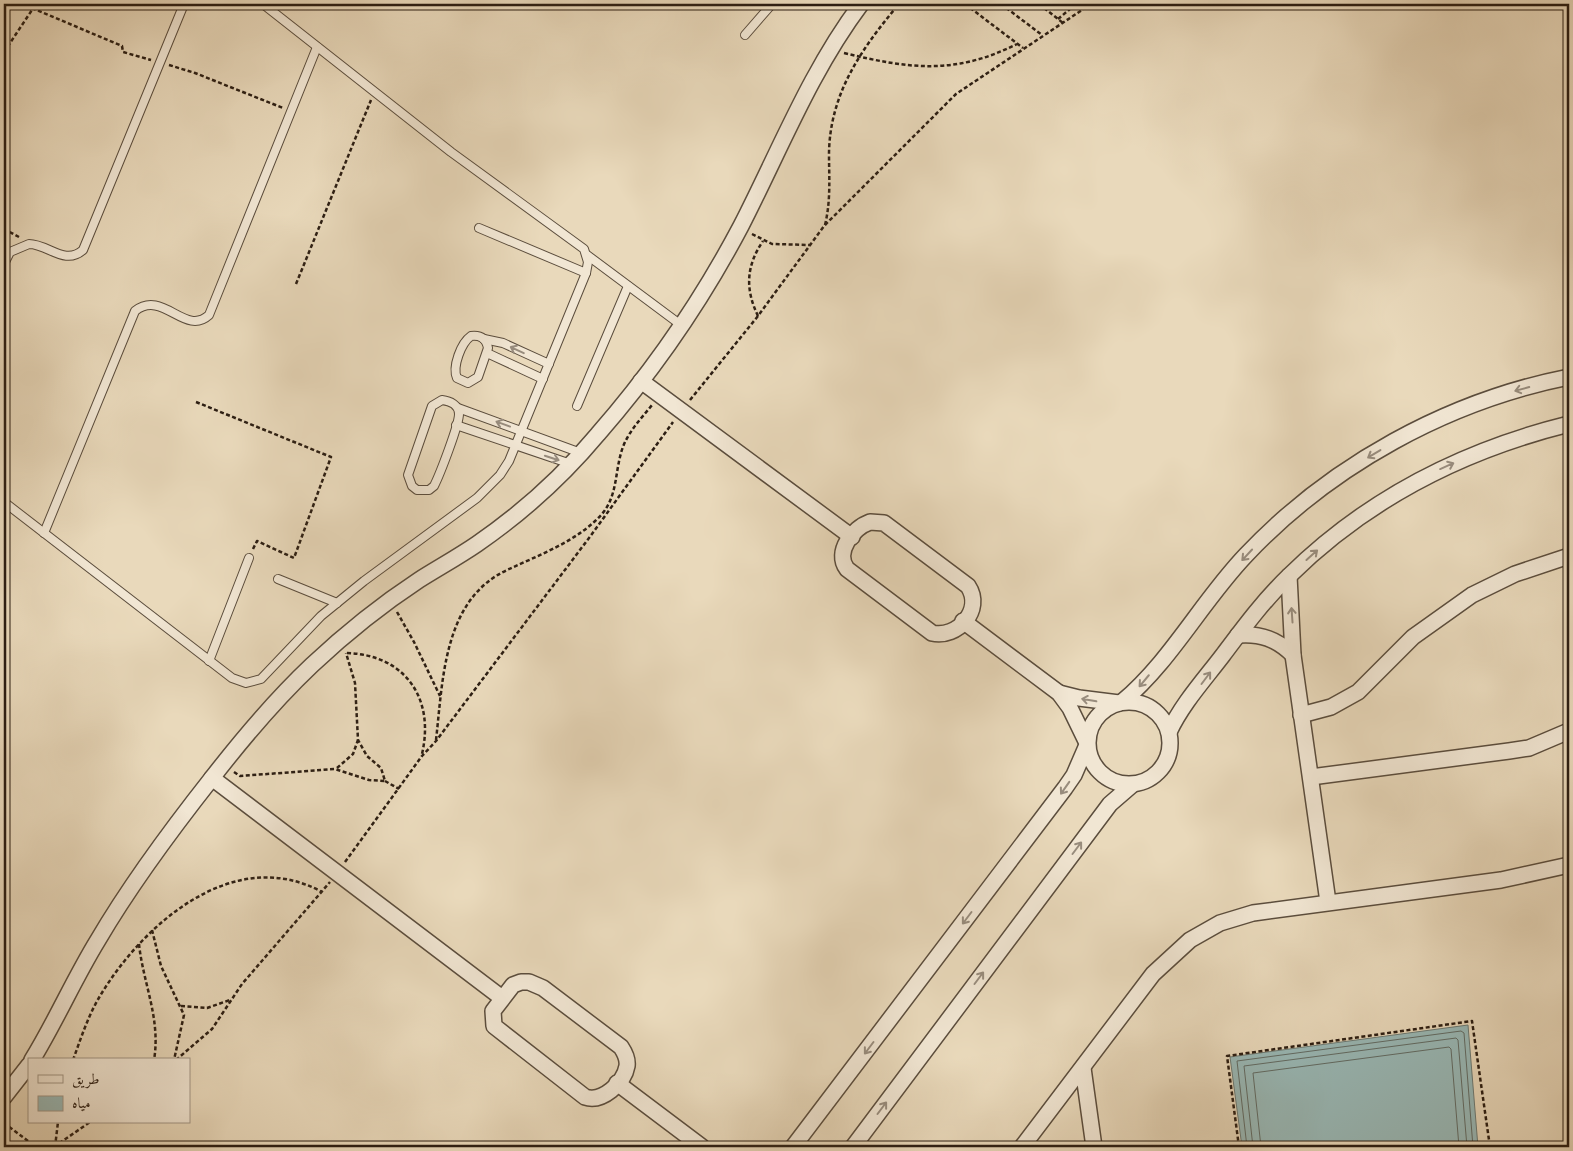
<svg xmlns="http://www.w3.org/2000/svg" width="1573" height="1151" font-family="'Libre Caslon Text',Amiri,serif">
  <rect width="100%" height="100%" fill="#e9d9bb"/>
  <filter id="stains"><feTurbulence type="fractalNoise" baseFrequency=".004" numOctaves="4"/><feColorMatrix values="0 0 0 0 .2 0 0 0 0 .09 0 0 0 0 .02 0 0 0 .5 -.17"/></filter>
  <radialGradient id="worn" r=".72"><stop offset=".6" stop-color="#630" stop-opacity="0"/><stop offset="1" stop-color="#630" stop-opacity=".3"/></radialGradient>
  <path fill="#99b9b7" stroke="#6d7b75" d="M1468 1025 1478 1147H1242L1230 1057Z"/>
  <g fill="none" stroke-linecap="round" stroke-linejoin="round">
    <g stroke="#626c65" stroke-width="1">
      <path d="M1247 1147 1237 1061 1461 1031 1464 1033 1473 1147"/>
      <path d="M1253 1147 1244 1066 1456 1038 1458 1040 1467 1147"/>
      <path d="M1261 1147 1253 1073 1449 1047 1451 1049 1459 1147"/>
    </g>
    <g stroke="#5b4d3d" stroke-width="10">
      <g id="service">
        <path d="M745 35 772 4"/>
        <path d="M479 228 586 273"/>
        <path d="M587 255 681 325"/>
        <path d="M4 264 10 252 29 244C48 244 65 266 83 250L184 4"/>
        <path d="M471 336C480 335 486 338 488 348L478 377 468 383 457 378C452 367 461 343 471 336Z"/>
        <path d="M484 339 503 343 549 364"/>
        <path d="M487 353 543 379"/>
        <path d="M442 400C450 401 459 405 459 414 459 425 440 474 434 486L429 490H417L412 486 408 475 432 406Z"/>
        <path d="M577 406 628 286"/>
        <path d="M458 408 581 453"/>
        <path d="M456 425 571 464"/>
        <path d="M4 502 232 678 246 683 261 679 321 616 364 581 477 498 500 475 509 461 586 273 588 262 584 249 451 152 263 4"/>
        <path d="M44 533 135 311C163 289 185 337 209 315L317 47"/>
        <path d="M278 579 337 603"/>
        <path d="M209 661 249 558"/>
      </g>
    </g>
    <g stroke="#5b4d3d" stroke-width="18">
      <g id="minor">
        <path d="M641 381 852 537"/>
        <path d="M870 522 884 523 968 586C984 610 957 639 932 633L847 569C834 552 853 528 870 522Z"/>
        <path d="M1289 576 1293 655 1328 902"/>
        <path d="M963 621 1059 693 1070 708 1087 743"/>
        <path d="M1238 635C1260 633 1277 639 1293 655"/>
        <path d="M1059 693 1079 698 1119 703"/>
        <circle cx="1129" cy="743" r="41"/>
        <path d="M1122 702C1171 661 1202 601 1246 555 1331 465 1448 401 1569 377"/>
        <path d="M1301 715 1331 707 1358 692 1413 637 1472 595 1515 574 1569 556"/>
        <path d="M1169 732C1182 704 1204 680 1223 655 1244 627 1264 600 1289 576 1367 499 1464 450 1569 424"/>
        <path d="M1311 777 1509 751 1529 748 1569 731"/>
        <path d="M212 778 502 998"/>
        <path d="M521 982H529L543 988 621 1047C625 1053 628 1059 627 1066 624 1083 602 1103 585 1097L494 1026 493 1011 513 985Z"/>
        <path d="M32 1060C56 1021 74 979 98 940 132 882 171 830 212 778 243 738 275 700 312 665 345 634 381 605 419 580 438 568 458 557 477 544 522 513 563 476 598 434 653 371 702 300 741 226 780 150 810 72 861 4"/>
        <path d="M1083 1068 1094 1147"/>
        <path d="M617 1083 702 1147"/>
        <path d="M4 1097 29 1065"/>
        <path d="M793 1147 1065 788 1074 775 1087 745"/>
        <path d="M853 1147 1110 804 1132 785"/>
        <path d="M1022 1147 1153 974 1190 940 1220 923 1253 913 1501 880 1569 865"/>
      </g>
    </g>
    <g stroke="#2c1e13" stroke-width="2.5" stroke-dasharray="4 2.5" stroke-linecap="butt">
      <path d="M965 4 1023 48"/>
      <path d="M1001 4 1042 35"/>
      <path d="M1039 4 1063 23"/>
      <path d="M32 8 122 46 123 52 151 60"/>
      <path d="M1058 19 1076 4"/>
      <path d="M4 52 36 4"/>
      <path d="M844 53C910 69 955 75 1017 44"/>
      <path d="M169 65 195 73 283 108"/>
      <path d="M825 225C831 200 829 178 829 153 830 93 862 48 899 4"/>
      <path d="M4 229 19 237"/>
      <path d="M752 234 772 244 810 245"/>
      <path d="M296 284 371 100"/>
      <path d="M758 316C745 289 746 266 763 241"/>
      <path d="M690 400 758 316 824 226 956 94 1091 4"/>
      <path d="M196 402 331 457 294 558 257 541 253 549"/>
      <path d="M397 612 414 642 440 696"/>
      <path d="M347 653C405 655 435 698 422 754"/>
      <path d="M436 740C443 680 443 600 507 570 539 555 578 541 602 514 617 496 615 474 621 453 626 434 640 420 652 405"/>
      <path d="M337 768 353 754 358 740"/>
      <path d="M234 772 240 776 335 769 369 780 385 781 381 768 367 756 358 740 355 683 346 653"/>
      <path d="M385 781 399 789"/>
      <path d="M345 862 422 756 436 741 589 538 673 422"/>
      <path d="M152 930 161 966 184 1015 174 1060"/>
      <path d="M139 944C143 983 161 1019 154 1060"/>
      <path d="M181 1006 207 1008 230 1000"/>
      <path d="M73 1060C81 1038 88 1016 100 996 143 924 234 844 322 892"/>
      <path d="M176 1060 212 1029 242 984 330 882"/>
      <path d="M4 1123 36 1147"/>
      <path d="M54 1147 90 1122"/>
      <path d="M55 1147 58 1122"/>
      <path d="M1239 1147 1227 1056 1472 1021 1490 1147"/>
    </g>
    <use href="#service" stroke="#f1e6d3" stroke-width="8"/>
    <use href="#minor" stroke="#f1e6d3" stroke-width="15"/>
  </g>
  <defs><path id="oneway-shaft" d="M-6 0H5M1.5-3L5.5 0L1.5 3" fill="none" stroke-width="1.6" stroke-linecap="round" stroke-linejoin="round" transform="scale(1.25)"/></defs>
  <g stroke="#988c7d">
    <use href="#oneway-shaft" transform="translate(517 350) rotate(-155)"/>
    <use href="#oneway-shaft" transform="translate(1522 389) rotate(165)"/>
    <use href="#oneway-shaft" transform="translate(503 424) rotate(-160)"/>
    <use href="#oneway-shaft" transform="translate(1374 454) rotate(149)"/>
    <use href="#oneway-shaft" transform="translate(552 458) rotate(18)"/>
    <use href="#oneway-shaft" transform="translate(1447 466) rotate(-24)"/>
    <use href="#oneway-shaft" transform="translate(1247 555) rotate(133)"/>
    <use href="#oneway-shaft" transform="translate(1312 555) rotate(-42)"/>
    <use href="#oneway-shaft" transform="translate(1292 615) rotate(-94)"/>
    <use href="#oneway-shaft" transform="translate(1206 678) rotate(-53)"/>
    <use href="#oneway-shaft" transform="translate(1144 681) rotate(130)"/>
    <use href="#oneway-shaft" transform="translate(1089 700) rotate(-170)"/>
    <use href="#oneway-shaft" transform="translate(1065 788) rotate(125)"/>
    <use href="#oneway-shaft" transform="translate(1077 848) rotate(-53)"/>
    <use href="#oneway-shaft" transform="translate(967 918) rotate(127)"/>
    <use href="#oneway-shaft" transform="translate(979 978) rotate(-53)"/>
    <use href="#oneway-shaft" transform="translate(869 1048) rotate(127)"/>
    <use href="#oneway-shaft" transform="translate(882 1108) rotate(-53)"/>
  </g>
  <rect width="1573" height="1151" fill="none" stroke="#e9d9bb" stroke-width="20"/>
  <rect x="5" y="5" width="1563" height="1141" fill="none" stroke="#2c1e13" stroke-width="2.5"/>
  <rect x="10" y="10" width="1553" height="1131" fill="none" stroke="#2c1e13"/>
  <rect x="28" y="1058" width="162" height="65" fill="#f1e6d3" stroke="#a29686"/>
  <rect x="38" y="1075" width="25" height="8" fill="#f1e6d3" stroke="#a29686"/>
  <text x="72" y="1084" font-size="15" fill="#2c1e13">طريق</text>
  <rect x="38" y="1096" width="25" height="15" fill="#99b9b7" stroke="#a29686"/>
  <text x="72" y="1108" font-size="15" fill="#2c1e13">مياه</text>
  <rect width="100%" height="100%" filter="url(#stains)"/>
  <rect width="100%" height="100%" fill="url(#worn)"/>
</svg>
